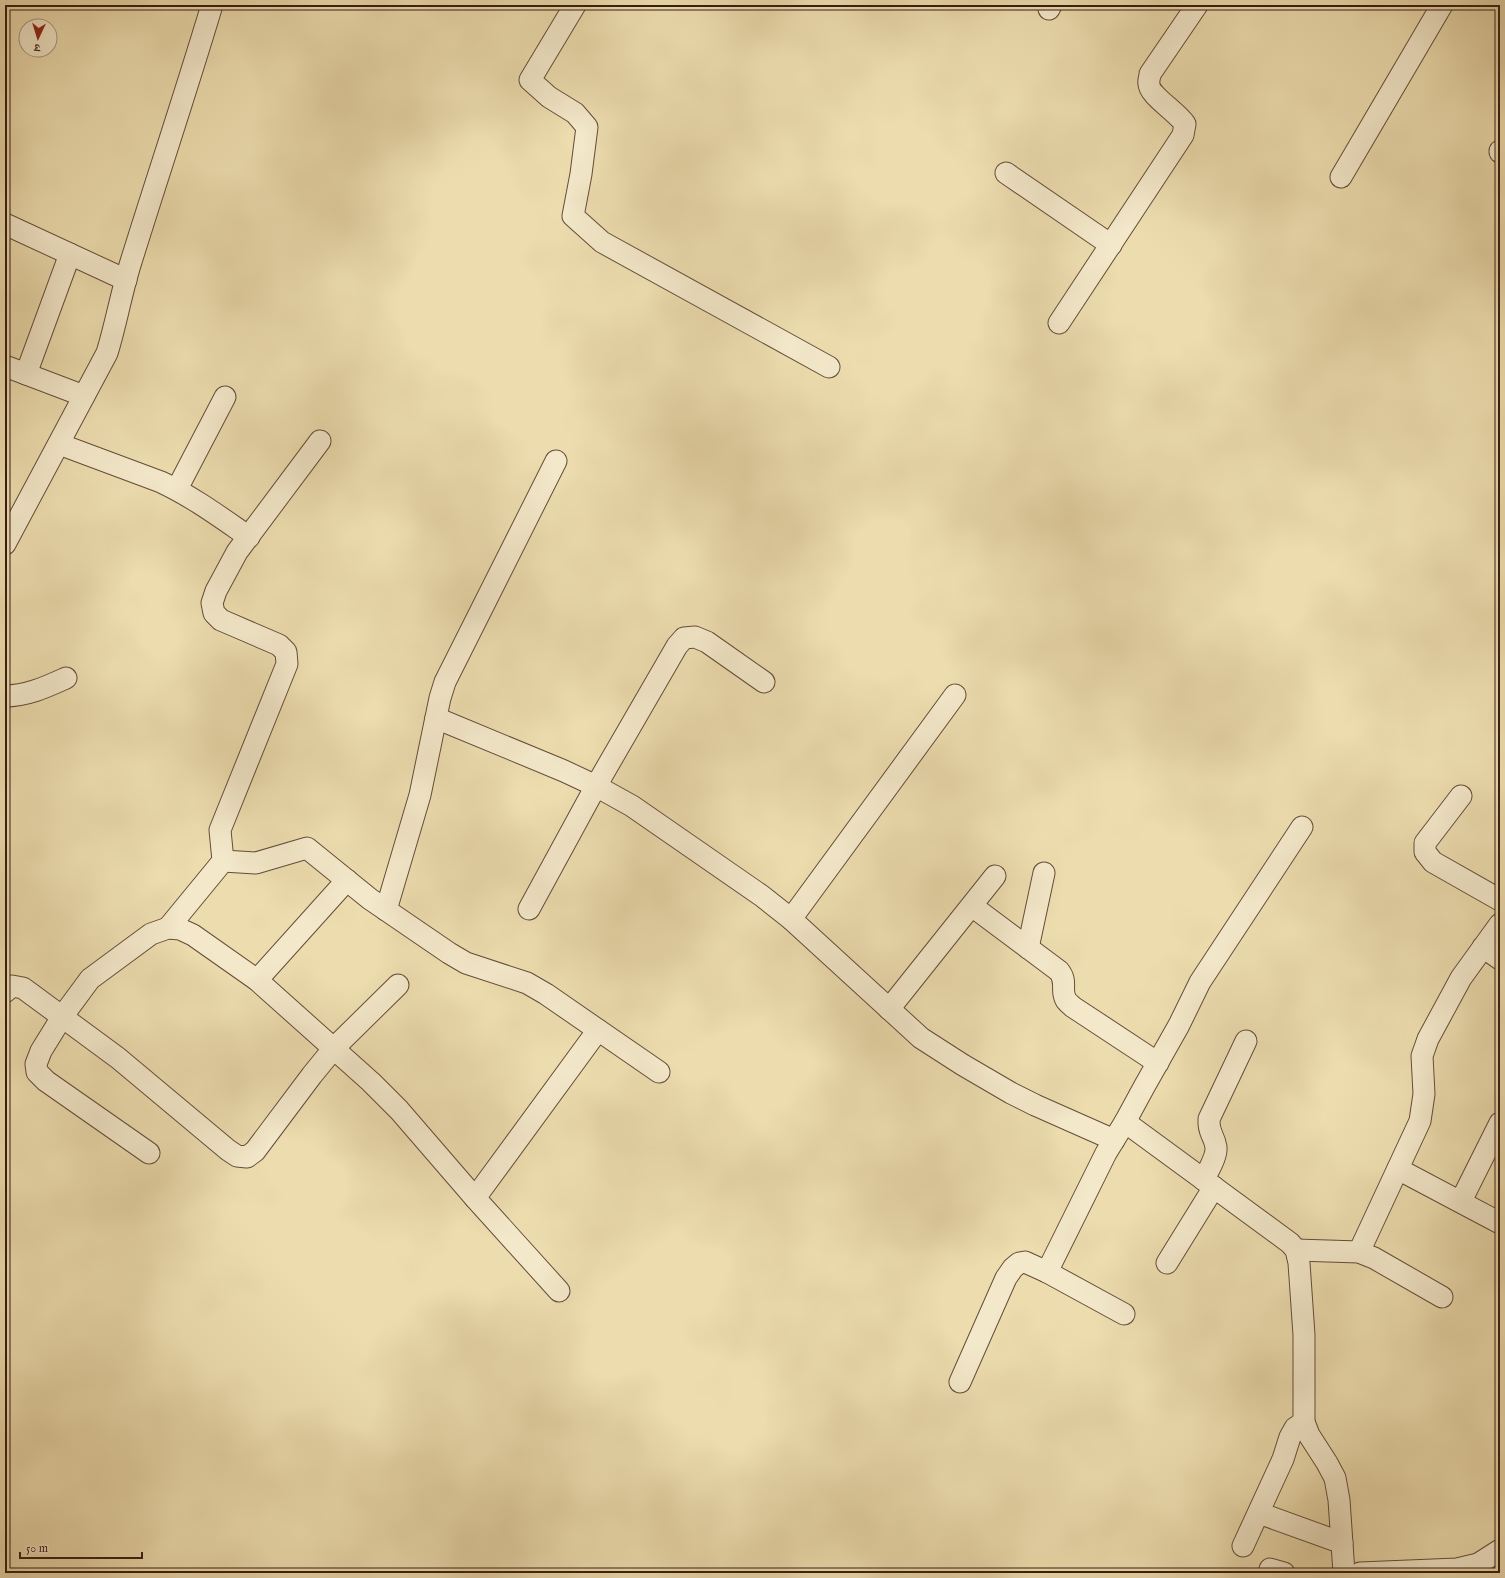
<svg xmlns="http://www.w3.org/2000/svg" width="1505" height="1578" font-family="'IM FELL English','Noto Serif Devanagari',serif">
  <rect width="100%" height="100%" fill="#ecdcae"/>
  <filter id="stains"><feTurbulence type="fractalNoise" baseFrequency=".005" numOctaves="4"/><feColorMatrix values="0 0 0 0 .2 0 0 0 0 .09 0 0 0 0 .02 0 0 0 .5 -.17"/></filter>
  <radialGradient id="worn" r=".72"><stop offset=".6" stop-color="#630" stop-opacity="0"/><stop offset="1" stop-color="#630" stop-opacity=".3"/></radialGradient>
  <g fill="none" stroke-linecap="round" stroke-linejoin="round">
    <g stroke="#654c39" stroke-width="23">
      <g id="minor">
        <path d="M575 5 530 80 549 97 575 113 587 127 581 174 573 216 602 242 829 367"/>
        <path d="M1049 9 1051 5"/>
        <path d="M1500 152V151"/>
        <path d="M1006 173 1111 245"/>
        <path d="M1341 177 1442 5"/>
        <path d="M5 224 126 280"/>
        <path d="M1059 323 1183 135 1185 124C1177 112 1149 95 1149 84 1148 81 1150 77 1150 74L1197 5"/>
        <path d="M5 366 84 396"/>
        <path d="M26 374 70 254"/>
        <path d="M59 444 161 482C193 497 220 517 249 537"/>
        <path d="M177 489 225 397"/>
        <path d="M5 544 107 353C116 324 121 294 130 265 157 178 186 92 212 5"/>
        <path d="M5 696C27 696 46 687 66 678"/>
        <path d="M436 718 564 771 596 786 632 806 762 896 791 919 921 1038 963 1065 1011 1093 1035 1105 1114 1140"/>
        <path d="M1461 796 1425 843V852L1433 862 1500 900"/>
        <path d="M223 861 256 863 307 848 370 899 449 953 466 963 527 983 546 994 659 1072"/>
        <path d="M972 906 1059 971C1068 982 1060 990 1066 1000 1067 1002 1071 1005 1073 1007L1158 1063"/>
        <path d="M529 909 596 786 677 646 684 638 695 637 707 642 764 682"/>
        <path d="M386 910 420 795 440 698 445 682 556 461"/>
        <path d="M791 919 955 695"/>
        <path d="M168 928 223 861 220 830 287 664 286 652 279 645 221 620 214 613 212 603 216 591 237 552 320 441"/>
        <path d="M1483 947 1500 959"/>
        <path d="M1028 948 1044 873"/>
        <path d="M257 980 347 880"/>
        <path d="M5 992 12 986 23 988 118 1058 228 1150 237 1156 247 1157 255 1151 312 1075 334 1048 398 985"/>
        <path d="M889 1009 995 876"/>
        <path d="M1125 1122 1290 1243 1296 1250 1299 1263 1304 1335V1422L1309 1435 1327 1463 1335 1478 1339 1500 1344 1573"/>
        <path d="M149 1153 46 1081 37 1072 36 1064 41 1051 62 1017 90 979 151 934 168 928 180 929 193 935 257 980 371 1082 399 1110 475 1198 559 1291"/>
        <path d="M1398 1169 1500 1223"/>
        <path d="M1204 1180C1208 1170 1217 1157 1216 1147 1214 1134 1208 1134 1209 1119L1246 1041"/>
        <path d="M475 1198 598 1030"/>
        <path d="M1461 1201 1500 1123"/>
        <path d="M1296 1250 1359 1252 1374 1258 1442 1297"/>
        <path d="M1359 1252 1420 1121 1424 1094 1422 1056 1428 1039 1461 978 1500 924"/>
        <path d="M1167 1263 1214 1187"/>
        <path d="M1047 1272 1106 1153 1125 1122 1144 1087 1179 1025 1200 982 1302 827"/>
        <path d="M960 1382 1006 1278 1013 1268 1019 1263 1025 1262 1047 1272 1124 1314"/>
        <path d="M1259 1513 1342 1543"/>
        <path d="M1243 1546 1283 1459 1290 1437 1295 1428 1304 1422"/>
        <path d="M1270 1569 1284 1573"/>
        <path d="M1360 1573 1457 1569 1478 1564 1500 1550"/>
      </g>
    </g>
    <use href="#minor" stroke="#f3e8ca" stroke-width="21"/>
  </g>
  <rect width="1505" height="1578" fill="none" stroke="#ecdcae" stroke-width="20"/>
  <rect x="6" y="6" width="1493" height="1566" fill="none" stroke="#381c12" stroke-width="2"/>
  <rect x="10" y="10" width="1485" height="1558" fill="none" stroke="#381c12"/>
  <g transform="translate(38 38) rotate(184)"><circle r="19" fill="#f3e8ca" stroke="#a89680"/>
  <path d="M0-3L7 15L0 10L-7 15Z" fill="#8f2418"/>
  <text y="-6" font-size="11" font-weight="bold" text-anchor="middle" fill="#381c12">उ</text>
  </g>
  <path d="M20 1552v6h122v-6" fill="none" stroke="#381c12" stroke-width="2"/>
  <text x="26" y="1552" font-size="12" fill="#381c12" stroke="#f3e8ca" stroke-width="3" paint-order="stroke">50 m</text>
  <rect width="100%" height="100%" filter="url(#stains)"/>
  <rect width="100%" height="100%" fill="url(#worn)"/>
</svg>
